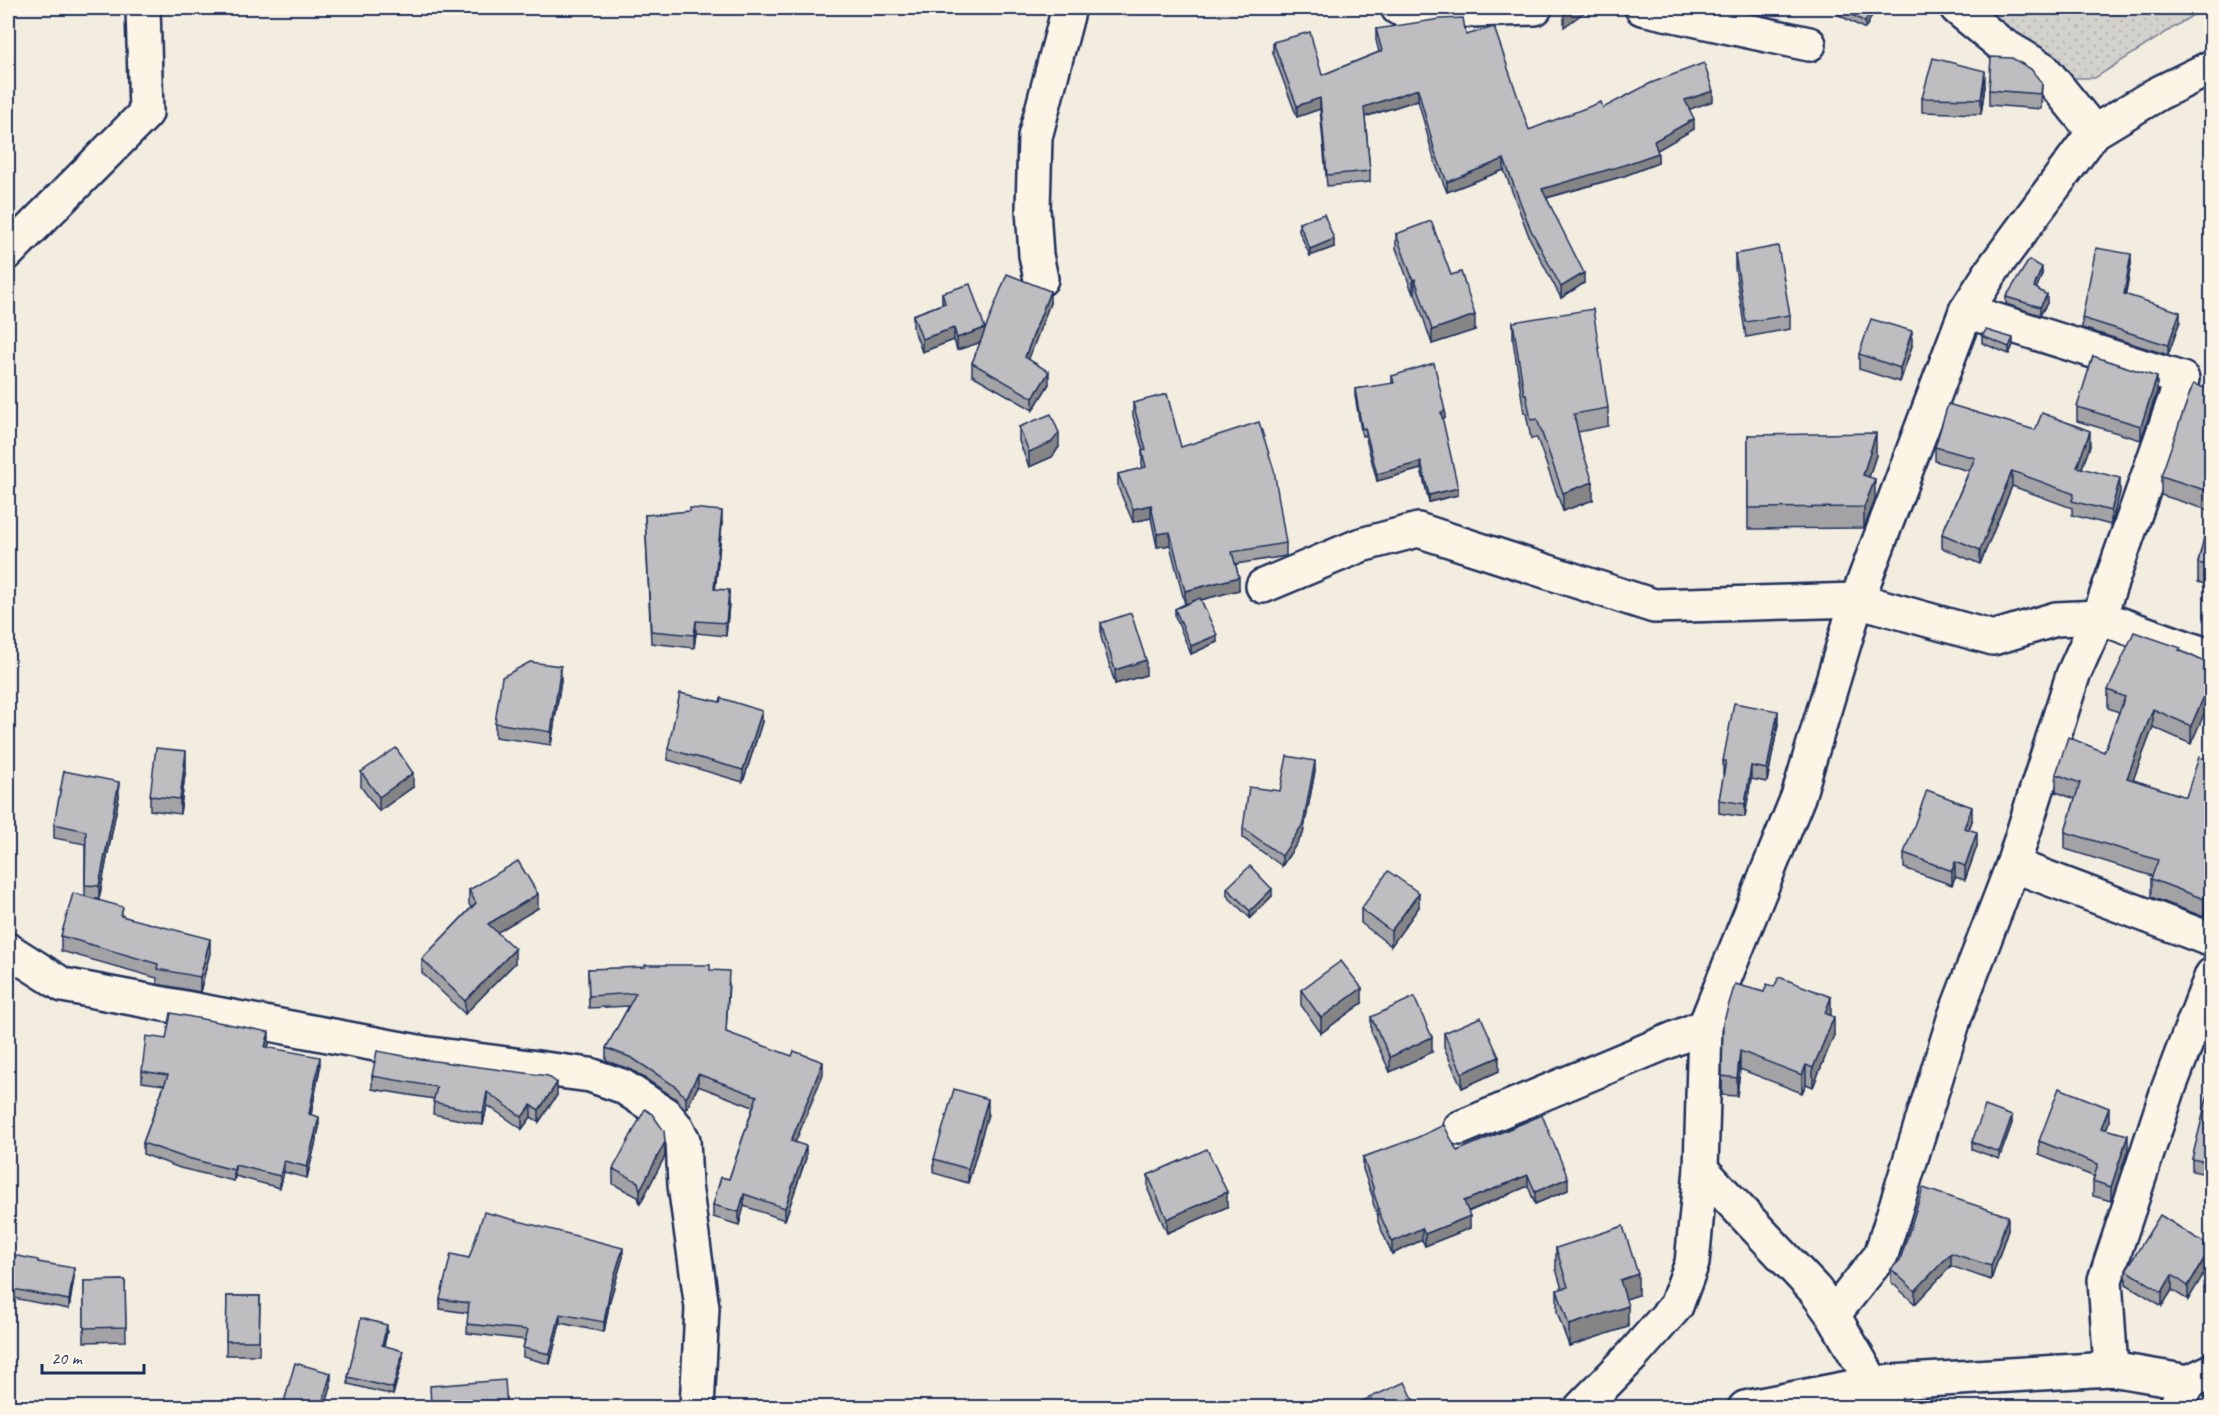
<svg xmlns="http://www.w3.org/2000/svg" width="2219" height="1415" font-family="Caveat,sans-serif">
  <defs>
    <pattern id="grass-dots" width="8" height="8" patternUnits="userSpaceOnUse" patternTransform="scale(1.5)"><rect width="8" height="8" fill="#d3d1cc"/><path d="M2 2h.1M6 6h.1" fill="none" stroke="#b5b4b2" stroke-width="1.8" stroke-linecap="round"/></pattern>
  </defs>
  <rect width="100%" height="100%" fill="#f3ede0"/>
  <filter id="ink" filterUnits="userSpaceOnUse"><feTurbulence type="fractalNoise" baseFrequency=".0167" numOctaves="2"/><feDisplacementMap in="SourceGraphic" scale="12" xChannelSelector="R" yChannelSelector="G"/><feConvolveMatrix kernelMatrix="1 2 1 2 8 2 1 2 1" color-interpolation-filters="sRGB"/></filter>
  <g filter="url(#ink)">
    <path fill="url(#grass-dots)" stroke="#778095" stroke-width="1.5" d="M1975 8H2204L2095 78H2056Z"/>
    <g fill="none" stroke-linecap="round" stroke-linejoin="round">
      <g stroke="#1b2f5e" stroke-width="38">
        <g id="minor">
          <path d="M1398 8 1410 12 1535 8"/>
          <path d="M1642 8 1809 44"/>
          <path d="M1957 8 2001 44 2043 69 2094 132"/>
          <path d="M8 252 146 113 143 8"/>
          <path d="M1041 279 1036 255 1033 209 1035 137 1069 8"/>
          <path d="M1966 311 2182 379 2099 617 2212 657"/>
          <path d="M1263 586 1361 545 1418 530 1654 606 1857 600 1993 638 2056 619 2099 617 2073 675 2013 865 1955 1016 1881 1255 1833 1315"/>
          <path d="M2013 865 2212 940"/>
          <path d="M8 950 63 985 423 1053 590 1075 622 1086 665 1114 676 1127 683 1140 685 1185 702 1308 697 1408"/>
          <path d="M1460 1128 1705 1026"/>
          <path d="M1701 1169 1815 1290 1833 1315 1887 1408"/>
          <path d="M2111 1369 2105 1280 2168 1090 2212 975"/>
          <path d="M1581 1408 1632 1356 1676 1306 1692 1263 1701 1169 1705 1026 1798 797 1857 600 1966 311 1993 269 2094 132 2157 94 2212 67"/>
          <path d="M1745 1408 1874 1383 2111 1369 2189 1382"/>
          <path d="M2175 1408 2189 1382 2212 1371"/>
        </g>
      </g>
      <use href="#minor" stroke="#fcf5e5" stroke-width="33"/>
    </g>
    <g fill="#a3a3a5" stroke="#1b2f5e" stroke-width="1.5">
      <path d="M1839 8H1876L1865 29 1839 15Z"/>
      <path d="M1376 29 1466 35 1529 130 1603 108 1713 101 1689 109 1694 129 1657 150 1658 163 1624 176 1547 198 1584 283 1561 298 1530 239 1504 170 1447 192 1435 163 1418 100 1365 117 1370 171V182L1327 186 1320 109 1297 117 1273 53V42L1322 75 1379 52 1376 40Z"/>
      <path d="M2042 83 2041 109 1989 105V90Z"/>
      <path d="M1985 86 1981 114 1922 112V98Z"/>
      <path d="M1299 223 1334 247 1310 256 1299 231Z"/>
      <path d="M1396 234 1475 330 1432 344 1415 293 1413 294 1396 248Z"/>
      <path d="M1735 254 1790 315V329L1746 337 1735 268Z"/>
      <path d="M2131 264 2125 295 2180 321 2168 355 2082 328V318Z"/>
      <path d="M2042 274 2036 289 2047 303 2040 315 2006 304V297Z"/>
      <path d="M942 293 985 332 1050 303 1028 359 1049 384 1033 410 972 375V363L981 342 957 350 954 340 922 352 913 327V315L942 304Z"/>
      <path d="M1513 322 1608 408V426L1578 432 1593 500 1563 511 1537 438 1531 439 1526 413H1524L1513 340Z"/>
      <path d="M1982 336 2013 345 2009 354 1982 343Z"/>
      <path d="M1912 346 1900 382 1859 369V354Z"/>
      <path d="M1392 376 1445 418 1442 419 1458 495 1429 502 1421 469 1377 481 1365 435 1362 436 1355 396V389L1392 384Z"/>
      <path d="M2211 390V586L2198 582V563L2211 511 2161 495V476Z"/>
      <path d="M2157 391 2141 440 2077 421V407Z"/>
      <path d="M1133 403 1286 543V556L1236 564 1239 590 1201 600 1217 642 1191 654 1175 616V609L1185 604 1170 545 1157 547 1151 518 1133 522 1118 487V474L1143 468 1142 464V451H1143L1133 416Z"/>
      <path d="M1019 427 1059 447 1052 457 1029 467 1019 441Z"/>
      <path d="M1748 435 1876 455 1869 477 1875 500 1864 528 1748 529Z"/>
      <path d="M2090 446 2082 468 2120 492 2111 525 2072 515V508L2012 486 1980 564 1942 548V534L1969 471 1935 461V447Z"/>
      <path d="M645 515 722 524 715 589 729 603 726 636 696 633 694 648 651 643Z"/>
      <path d="M1101 623 1146 675 1115 684 1101 637Z"/>
      <path d="M2181 651 2211 665 2191 744 2153 727 2133 780 2186 797 2211 761 2204 917 2151 897V879L2152 876 2065 849V832L2075 799 2056 792V774L2104 752 2119 712 2108 708V690Z"/>
      <path d="M561 680 551 745 495 737V723Z"/>
      <path d="M762 722 743 782 668 760V749Z"/>
      <path d="M1778 724 1767 782 1751 779 1745 817 1719 813V800L1724 774H1723V761Z"/>
      <path d="M186 766 180 814 150 810V796Z"/>
      <path d="M1315 771 1303 834 1282 866 1243 838V828L1280 791Z"/>
      <path d="M361 772 413 787 379 811 361 787Z"/>
      <path d="M119 796 99 899H92L123 916 210 953 200 992 157 984V978L61 951V936L85 897V844L54 838V824Z"/>
      <path d="M1972 821 1969 829 1977 846 1965 880 1955 877 1952 885 1904 868V853Z"/>
      <path d="M1227 888 1272 896 1250 918 1227 896Z"/>
      <path d="M469 890 538 908 497 932 515 963 465 1014 422 973V959L471 908 469 904Z"/>
      <path d="M1419 907 1391 946 1361 923V909Z"/>
      <path d="M588 969 710 970 729 983 726 1032 823 1074 795 1142 806 1158 785 1220 744 1206 739 1225 713 1217V1205L729 1179 753 1107 698 1086 686 1110 675 1098 632 1070 606 1061V1048L629 1006 589 1008Z"/>
      <path d="M1301 990 1362 1003 1321 1033 1301 1005Z"/>
      <path d="M1831 1016 1834 1035 1813 1087 1806 1084 1802 1093 1740 1069 1737 1096 1722 1095 1723 1023Z"/>
      <path d="M1371 1017 1432 1052 1390 1072 1371 1031Z"/>
      <path d="M1444 1033 1499 1071 1462 1088 1444 1047Z"/>
      <path d="M269 1043 268 1048 320 1068 311 1114 319 1128 307 1178 284 1172 280 1188 235 1176 234 1181 180 1168 143 1154V1143L164 1085 142 1082V1071Z"/>
      <path d="M372 1076 557 1095 539 1122 531 1117 522 1129 487 1105 483 1125 433 1114 434 1099 372 1089Z"/>
      <path d="M2211 1095V1175L2192 1171V1159Z"/>
      <path d="M988 1114 968 1183 934 1173V1159Z"/>
      <path d="M1542 1115 1568 1190 1535 1204 1528 1186 1468 1212 1470 1228 1425 1246 1422 1240 1392 1254 1378 1222V1216L1373 1203V1198L1363 1169V1157L1457 1151Z"/>
      <path d="M2109 1122 2106 1129 2128 1150 2111 1201 2093 1196V1181L2095 1177 2039 1155V1141Z"/>
      <path d="M2012 1123 1999 1159 1972 1149V1142Z"/>
      <path d="M665 1156 640 1204 638 1197 613 1184V1169Z"/>
      <path d="M1148 1175 1227 1207 1167 1233 1148 1190Z"/>
      <path d="M2008 1229 1991 1280 1951 1266 1915 1304 1891 1282V1269Z"/>
      <path d="M2211 1247 2188 1300 2172 1290 2162 1306 2126 1284V1270Z"/>
      <path d="M1556 1248 1638 1295 1626 1299 1628 1327 1569 1346 1557 1312V1290L1562 1289 1556 1269Z"/>
      <path d="M8 1254 38 1262 74 1277 69 1309 8 1297Z"/>
      <path d="M623 1257 610 1300 604 1332 560 1323 550 1364 523 1357V1348L525 1340 467 1333 468 1313 440 1309V1299L469 1258Z"/>
      <path d="M125 1280 126 1341 84 1342V1281Z"/>
      <path d="M227 1296H260L259 1355H226Z"/>
      <path d="M387 1332 384 1346 403 1358 393 1395 348 1384V1377Z"/>
      <path d="M331 1387 325 1407H284V1402Z"/>
    </g>
    <g fill="#858586" stroke="#1b2f5e" stroke-width="1.5">
      <path d="M1567 8H1590L1564 27V10Z"/>
      <path d="M1872 8H1876L1865 29V22Z"/>
      <path d="M1985 71V86L1981 114V99Z"/>
      <path d="M1418 89V100L1364 117V107Z"/>
      <path d="M1713 91V101L1685 111V100Z"/>
      <path d="M1320 98V109L1297 117V106Z"/>
      <path d="M1694 119V129L1654 152V141Z"/>
      <path d="M1658 153V163L1624 176 1542 199V189Z"/>
      <path d="M1504 159V170L1447 192V182Z"/>
      <path d="M1334 239V247L1310 256V249Z"/>
      <path d="M2131 254V264L2124 304V294Z"/>
      <path d="M2042 267V274L2034 295V287Z"/>
      <path d="M1584 273V283L1561 298V287Z"/>
      <path d="M1415 279V293L1413 294V280Z"/>
      <path d="M1050 291V303L1025 369V357Z"/>
      <path d="M2047 295V303L2040 315V307Z"/>
      <path d="M2180 312V321L2168 355V345Z"/>
      <path d="M1475 315V330L1432 344V330Z"/>
      <path d="M954 328V340L922 352V339Z"/>
      <path d="M985 328V341L957 350V338Z"/>
      <path d="M1912 331V346L1900 382V368Z"/>
      <path d="M2013 338V345L2009 354V347Z"/>
      <path d="M1049 372V384L1033 410V398Z"/>
      <path d="M2157 377V391L2141 440V426Z"/>
      <path d="M1445 411V418L1441 419V412Z"/>
      <path d="M2090 431V446L2077 481V467Z"/>
      <path d="M1059 433V447L1052 457 1029 467V452Z"/>
      <path d="M1876 433V455L1863 496V475Z"/>
      <path d="M1421 462V469L1377 481V474Z"/>
      <path d="M2012 471V486L1980 564V550Z"/>
      <path d="M2120 478V492L2111 525V511Z"/>
      <path d="M1875 479V500L1864 528V507Z"/>
      <path d="M1593 482V500L1563 511V493Z"/>
      <path d="M1458 488V495L1429 502V495Z"/>
      <path d="M1151 505V518L1133 522V509Z"/>
      <path d="M722 511V524L714 602V589Z"/>
      <path d="M1170 532V545L1157 547V534Z"/>
      <path d="M1239 577V590L1185 604V591Z"/>
      <path d="M729 590V603L726 636V623Z"/>
      <path d="M696 621V633L694 648V635Z"/>
      <path d="M1217 635V642L1191 654V646Z"/>
      <path d="M1146 660V675L1115 684V670Z"/>
      <path d="M561 666V680L551 745V732Z"/>
      <path d="M2211 680V698L2191 744V726Z"/>
      <path d="M2153 709V727L2127 796V778Z"/>
      <path d="M762 711V722L743 782V770Z"/>
      <path d="M1778 711V724L1767 782V769Z"/>
      <path d="M186 751V766L180 814V799Z"/>
      <path d="M1315 761V771L1303 834 1282 866V856Z"/>
      <path d="M1751 766V779L1745 817V804Z"/>
      <path d="M413 773V787L379 811V797Z"/>
      <path d="M119 782V796L99 899V886Z"/>
      <path d="M1972 807V821L1964 842V828Z"/>
      <path d="M1977 832V846L1965 880V866Z"/>
      <path d="M1955 862V877L1952 885V871Z"/>
      <path d="M2211 880V898L2204 917V899Z"/>
      <path d="M1272 889V896L1250 918V911Z"/>
      <path d="M1419 893V907L1391 946V931Z"/>
      <path d="M538 894V908L488 938V924Z"/>
      <path d="M210 939V953L200 992V977Z"/>
      <path d="M515 949V963L465 1014V1001Z"/>
      <path d="M1362 988V1003L1321 1033V1018Z"/>
      <path d="M1831 997V1015L1825 1032V1013Z"/>
      <path d="M1834 1017V1035L1813 1087V1068Z"/>
      <path d="M269 1032V1043L265 1058V1047Z"/>
      <path d="M1432 1037V1052L1390 1072V1057Z"/>
      <path d="M1740 1051V1069L1737 1096V1078Z"/>
      <path d="M320 1057V1068L309 1125V1114Z"/>
      <path d="M1499 1057V1071L1462 1088V1073Z"/>
      <path d="M823 1062V1074L791 1153V1141Z"/>
      <path d="M1806 1065V1084L1802 1093V1075Z"/>
      <path d="M698 1074V1086L686 1110V1098Z"/>
      <path d="M557 1083V1095L539 1122V1110Z"/>
      <path d="M487 1092V1105L483 1125V1113Z"/>
      <path d="M988 1099V1114L968 1183V1169Z"/>
      <path d="M531 1105V1117L522 1129V1117Z"/>
      <path d="M2109 1108V1122L2101 1142V1128Z"/>
      <path d="M2012 1116V1123L1999 1159V1152Z"/>
      <path d="M319 1117V1128L307 1178V1167Z"/>
      <path d="M2128 1135V1150L2111 1201V1187Z"/>
      <path d="M665 1142V1156L640 1204V1190Z"/>
      <path d="M806 1146V1158L785 1220V1208Z"/>
      <path d="M284 1161V1172L280 1188V1176Z"/>
      <path d="M235 1165V1176L234 1181V1170Z"/>
      <path d="M1528 1175V1186L1464 1213V1201Z"/>
      <path d="M1568 1178V1190L1535 1204V1192Z"/>
      <path d="M1227 1192V1207L1167 1233V1219Z"/>
      <path d="M744 1194V1206L739 1225V1212Z"/>
      <path d="M1470 1216V1228L1425 1246V1234Z"/>
      <path d="M2008 1216V1229L1991 1280V1266Z"/>
      <path d="M1422 1228V1240L1392 1254V1242Z"/>
      <path d="M623 1248V1257L610 1300 604 1332V1322L610 1290Z"/>
      <path d="M2211 1248V1262L2188 1300V1286Z"/>
      <path d="M1951 1253V1266L1915 1304V1291Z"/>
      <path d="M74 1268V1277L69 1309V1300Z"/>
      <path d="M1638 1274V1295L1620 1301V1280Z"/>
      <path d="M2172 1275V1290L2162 1306V1292Z"/>
      <path d="M1628 1306V1327L1569 1346V1325Z"/>
      <path d="M560 1314V1323L550 1364V1354Z"/>
      <path d="M387 1325V1332L382 1353V1345Z"/>
      <path d="M403 1351V1358L393 1395V1388Z"/>
      <path d="M331 1373V1387L325 1407H321Z"/>
    </g>
    <g fill="#bebec0" stroke="#1b2f5e" stroke-width="1.5">
      <path d="M1839 8H1872L1865 22Z"/>
      <path d="M1463 18 1466 35 1494 27 1529 130 1601 102 1603 108 1651 83 1704 63 1713 91 1685 100 1694 119 1654 141 1658 153 1624 165 1542 189 1584 273 1561 287 1530 228 1504 159 1447 182 1435 152 1418 89 1364 107 1370 171 1327 175 1320 98 1297 106 1273 42 1310 32 1322 75 1382 51 1376 29 1440 19Z"/>
      <path d="M1991 57 2012 58 2031 69 2042 83 2041 94 1989 90Z"/>
      <path d="M1933 58 1985 71 1981 99 1922 98Z"/>
      <path d="M1324 214 1334 239 1310 249 1299 223Z"/>
      <path d="M1431 221 1451 275 1461 272 1475 315 1432 330 1415 279 1413 280 1396 234Z"/>
      <path d="M1778 246 1790 315 1746 322 1735 254Z"/>
      <path d="M2096 248 2131 254 2124 294 2180 312 2168 345 2082 318Z"/>
      <path d="M2029 260 2042 267 2034 287 2047 295 2040 307 2006 297Z"/>
      <path d="M1007 274 1050 291 1025 357 1049 372 1033 398 972 363Z"/>
      <path d="M970 284 985 328 957 338 954 328 922 339 913 315 945 303 942 293Z"/>
      <path d="M1593 309 1608 408 1574 414 1581 446 1593 482 1563 493 1537 419 1531 420 1526 394H1524L1513 322Z"/>
      <path d="M1871 319 1912 331 1900 368 1859 354Z"/>
      <path d="M1986 330 2013 338 2009 347 1982 336Z"/>
      <path d="M2093 356 2157 377 2141 426 2077 407Z"/>
      <path d="M1434 363 1445 411 1441 412 1458 488 1429 495 1421 462 1377 474 1365 428 1362 429 1355 389 1394 383 1392 376Z"/>
      <path d="M2193 384 2211 390V492L2161 476Z"/>
      <path d="M1167 394 1181 447 1259 422 1274 470 1286 543 1232 552 1239 577 1185 591 1170 532 1157 534 1151 505 1133 509 1118 474 1146 467 1142 451 1146 450 1133 403Z"/>
      <path d="M1948 404 2035 430 2042 413 2090 431 2077 467 2120 478 2111 511 2072 501 2074 494 2012 471 1980 550 1942 534 1975 458 1935 447Z"/>
      <path d="M1051 414 1059 433 1052 442 1029 452 1019 427Z"/>
      <path d="M1876 433 1863 475 1875 479 1864 507 1748 508V435Z"/>
      <path d="M2211 507V566L2198 563Z"/>
      <path d="M690 508 722 511 714 589 729 590 726 623 696 621 694 635 651 631 645 515 690 511Z"/>
      <path d="M1200 598 1217 635 1191 646 1175 609Z"/>
      <path d="M1131 613 1146 660 1115 670 1101 623Z"/>
      <path d="M2134 632 2181 648 2179 650 2211 665V680L2191 726 2153 709 2127 778 2186 797 2199 757 2211 761V880L2204 899 2151 879 2158 860 2065 832 2080 783 2056 774 2068 737 2104 752 2125 697 2108 690Z"/>
      <path d="M530 662 561 666 551 732 495 723 502 677Z"/>
      <path d="M680 693 720 702 721 698 762 711 743 770 668 749Z"/>
      <path d="M1734 703 1778 711 1767 769 1751 766 1745 804 1719 800 1726 761H1723Z"/>
      <path d="M156 748 186 751 180 799 150 796Z"/>
      <path d="M396 748 413 773 379 797 361 772Z"/>
      <path d="M1287 756 1315 761 1303 824 1282 856 1243 828 1249 787 1280 791Z"/>
      <path d="M64 771 119 782 99 886 85 885 86 831 54 824Z"/>
      <path d="M1927 790 1972 807 1964 828 1977 832 1965 866 1955 862 1952 871 1904 853Z"/>
      <path d="M518 861 538 894 488 924 515 949 465 1001 422 959 476 903 469 890Z"/>
      <path d="M1250 866 1272 889 1250 911 1227 888Z"/>
      <path d="M1388 871 1419 893 1391 931 1361 909Z"/>
      <path d="M73 893 123 907 121 916 210 939 200 977 157 969 158 964 61 936Z"/>
      <path d="M1341 961 1362 988 1321 1018 1301 990Z"/>
      <path d="M645 965H710V970L729 971 726 1032 792 1056 794 1051 823 1062 791 1141 806 1146 785 1208 744 1194 739 1212 713 1205 721 1177 729 1179 757 1096 698 1074 686 1098 675 1086 632 1058 606 1048 636 993 589 996 588 969 645 967Z"/>
      <path d="M1779 977 1831 997 1825 1013 1834 1017 1813 1068 1806 1065 1802 1075 1740 1051 1737 1078 1722 1076 1723 1023 1735 984 1764 992 1767 984 1774 987Z"/>
      <path d="M1414 997 1432 1037 1390 1057 1371 1017Z"/>
      <path d="M171 1013 269 1032 265 1047 320 1057 309 1114 319 1117 307 1167 284 1161 280 1176 235 1165 234 1170 180 1156 143 1143 168 1075 142 1071 146 1036 166 1039Z"/>
      <path d="M1481 1017 1499 1057 1462 1073 1444 1033Z"/>
      <path d="M377 1051 420 1059 548 1076 557 1083 539 1110 531 1105 522 1117 487 1092 483 1113 433 1102 437 1087 372 1076Z"/>
      <path d="M2059 1088 2109 1108 2101 1128 2128 1135 2111 1187 2093 1181 2098 1164 2039 1141Z"/>
      <path d="M954 1089 988 1099 968 1169 934 1159Z"/>
      <path d="M2208 1094 2211 1095V1163L2192 1159Z"/>
      <path d="M1985 1106 2012 1116 1999 1152 1972 1142Z"/>
      <path d="M645 1109 652 1114 664 1131 665 1142 640 1190 638 1182 613 1169Z"/>
      <path d="M1542 1115 1568 1178 1535 1192 1528 1175 1464 1201 1470 1216 1425 1234 1422 1228 1392 1242 1378 1210 1379 1209 1373 1191 1374 1190 1363 1157 1414 1139 1444 1125 1457 1151Z"/>
      <path d="M8 1148H10L8 1181Z"/>
      <path d="M1207 1149 1227 1192 1167 1219 1148 1175Z"/>
      <path d="M1923 1188 2008 1216 1991 1266 1951 1253 1915 1291 1891 1269 1900 1260Z"/>
      <path d="M484 1212 623 1248 610 1290 604 1322 560 1314 550 1354 523 1348 528 1330 467 1324 469 1303 440 1299 451 1254 469 1258Z"/>
      <path d="M2160 1215 2211 1247 2188 1286 2172 1275 2162 1292 2126 1270Z"/>
      <path d="M1623 1226 1638 1274 1620 1280 1628 1306 1569 1325 1557 1290 1568 1287 1556 1248Z"/>
      <path d="M8 1254 38 1260V1262L74 1268 69 1300 8 1288Z"/>
      <path d="M125 1280 126 1327 84 1328V1281Z"/>
      <path d="M227 1296H260L259 1341H226Z"/>
      <path d="M361 1318 387 1325 382 1345 403 1351 393 1388 348 1377Z"/>
      <path d="M295 1363 331 1373 321 1407H305L284 1402Z"/>
      <path d="M505 1380 507 1407H431L430 1386Z"/>
      <path d="M1405 1382 1417 1407H1354L1353 1405Z"/>
    </g>
  </g>
  <rect width="2219" height="1415" fill="none" stroke="#fcf5e5" stroke-width="30"/>
  <rect x="15" y="15" width="2189" height="1385" fill="none" stroke="#1b2f5e" stroke-width="2" filter="url(#ink)"/>
  <path d="M42 1364v9h102v-9" fill="none" stroke="#1b2f5e" stroke-width="3"/>
  <text x="51" y="1364" font-size="18" fill="#1b2f5e" stroke="#fcf5e5" stroke-width="4.5" paint-order="stroke">20 m</text>
</svg>
